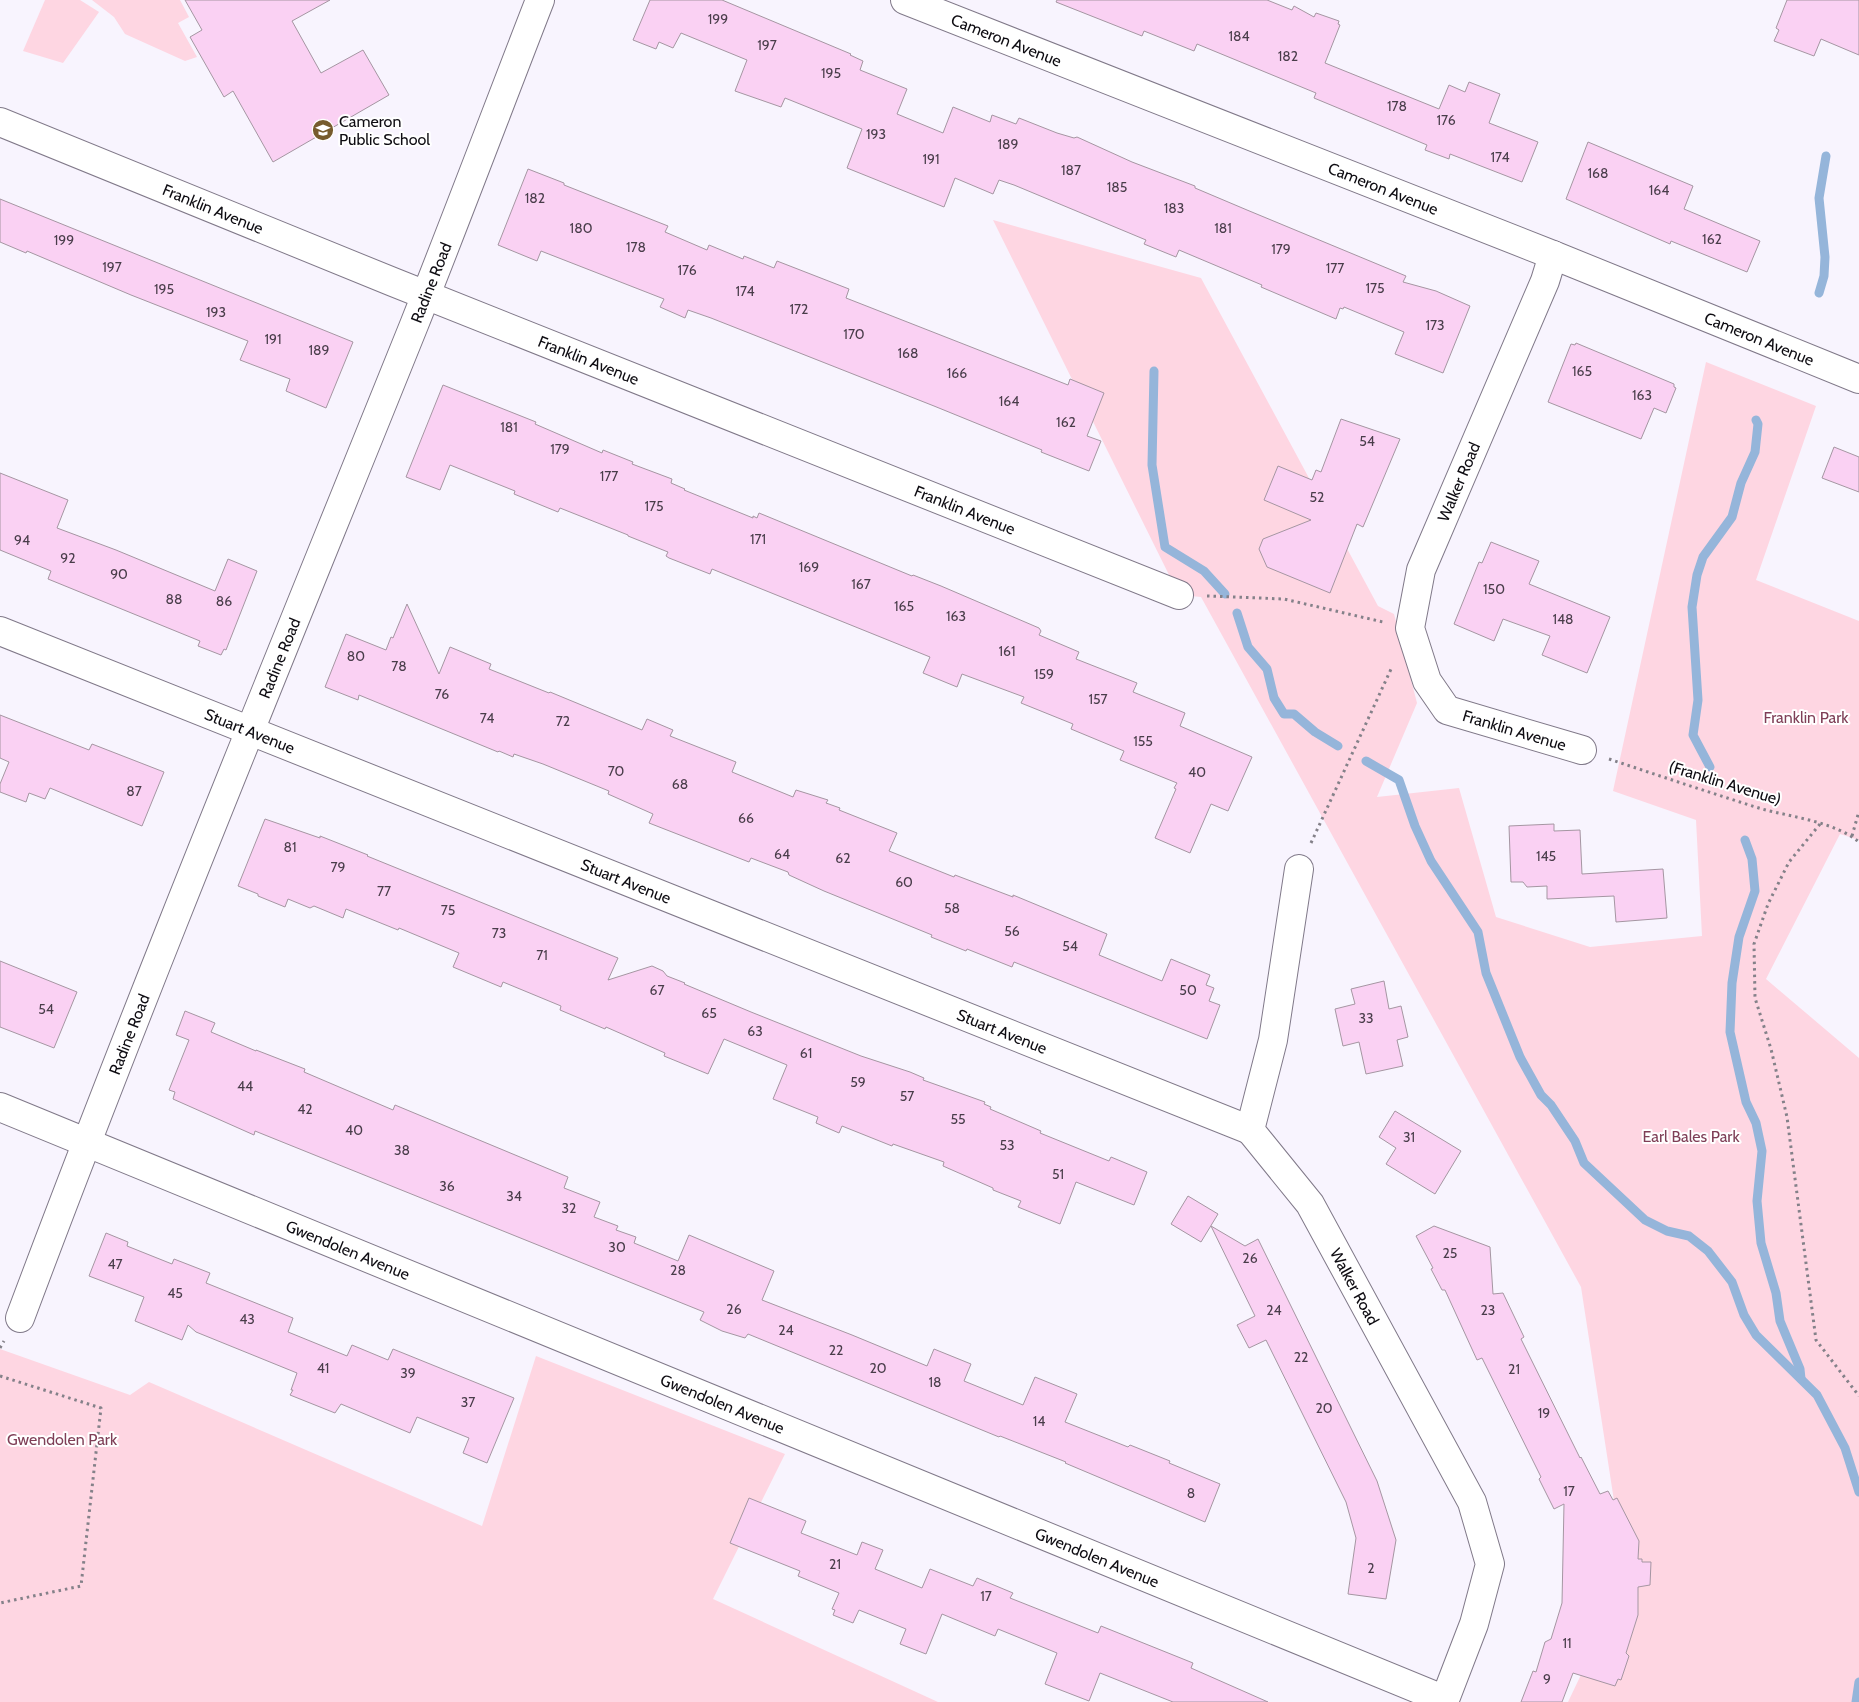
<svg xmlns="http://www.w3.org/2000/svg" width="1859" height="1702" font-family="Cabin,sans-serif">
  <rect width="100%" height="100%" fill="#f8f4fe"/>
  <g fill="#fed6e2">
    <path d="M45 0H80L99 12 63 63 23 51Z"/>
    <path d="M92 0H180L189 17 178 23 197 57 185 61 125 34 114 17Z"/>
    <path d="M993 220 1201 278 1378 606 1394 614 1417 703 1377 797 1459 788 1496 917 1590 947 1702 936 1696 820 1613 791 1706 362 1816 406 1756 580 1859 621V840L1840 834 1766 979 1859 1058V1702H1568L1620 1593 1619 1533 1581 1287 1201 597 1179 595Z"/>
    <path d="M0 1349 130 1395 149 1382 482 1526 536 1356 785 1454 713 1599 938 1702H0Z"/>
  </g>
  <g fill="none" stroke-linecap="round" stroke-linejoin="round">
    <g stroke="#95b5da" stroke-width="9">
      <path d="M1819 293 1824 276 1825 257 1819 198 1826 156"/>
      <path d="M1154 371 1152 465 1165 547 1204 571 1225 594"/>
      <path d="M1237 613 1248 647 1267 669 1274 698 1284 714H1294L1315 732 1338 746"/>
      <path d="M1366 761 1399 780 1415 826 1431 861 1478 932 1486 973 1520 1057 1541 1095 1551 1105 1575 1141 1584 1163 1645 1220 1667 1231 1689 1236 1708 1251 1732 1282 1744 1315 1756 1335 1817 1395 1845 1448 1859 1492"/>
      <path d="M1710 767 1693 735 1698 700 1692 607 1697 575 1703 557 1732 517 1741 483 1755 452 1758 424 1756 420"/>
      <path d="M1745 840 1752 859 1755 891 1739 937 1732 983 1730 1032 1746 1102 1756 1123 1762 1151 1757 1201 1761 1243 1776 1293 1780 1321 1800 1369 1801 1379"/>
      <path d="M1856 1702 1859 1682"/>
    </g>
  </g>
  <g fill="#fad1f3" stroke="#a596a2">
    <path d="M185 0H330L292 21 321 73 363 50 389 95 273 162 233 91 224 97 190 37 202 30Z"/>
    <path d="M650 0H722L851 54 850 55 863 61 860 70 907 89 897 114 943 133 953 107 990 122 992 115 1016 124 1019 118 1057 133 1074 138 1077 137 1132 162 1195 186V188L1247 210 1406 276 1403 282 1436 291 1470 306 1443 373 1395 354 1404 332 1344 307 1343 309 1340 308 1336 319 1261 287 1262 285 1179 250 1176 257 1144 244 1146 240 1014 185 999 180 993 194 955 178 944 207 847 168 862 129 785 98 781 107 735 91 747 60 681 33 673 48 659 42 656 49 633 40Z"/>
    <path d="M1057 0H1267L1292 10 1294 6 1314 17 1316 13 1339 21 1338 24 1340 25 1325 63 1439 109 1449 85 1465 92 1469 82 1500 94 1489 123 1538 142 1522 182 1450 154 1449 159 1425 150 1427 145 1314 98 1316 93 1197 44 1194 51 1144 31 1142 36 1056 2Z"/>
    <path d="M1787 0H1859V55L1821 39 1814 56 1774 41 1779 30 1776 28Z"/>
    <path d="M1588 142 1693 186 1684 209 1760 241 1747 272 1671 241 1670 244 1566 199Z"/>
    <path d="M528 169 564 183V185L668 226 665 232 707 250 709 245 743 259 744 256 774 268 777 261 849 289 846 298 1068 385 1070 379 1104 393 1087 436 1101 441 1089 471 1041 452 1042 450 934 406 711 318 688 310 685 318 660 307 664 299 541 251 537 261 498 245Z"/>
    <path d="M0 199 353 342 326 408 286 391 290 379 240 360 248 341 131 295 27 251 26 253 0 242Z"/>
    <path d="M1576 343 1674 384V387L1676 388 1666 413 1654 408 1641 439 1548 402 1571 344 1575 345Z"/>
    <path d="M443 385 536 422 535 424 602 453 603 450 633 462 632 464 672 479 671 483 685 489 684 490 753 518V516L757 518 759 513 912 576 913 575 941 586 1039 628 1041 631 1039 635 1079 652 1076 659 1137 683 1133 692 1185 713 1180 726 1252 757 1228 811 1211 804 1190 853 1155 838 1176 789 1174 788 1177 783 1120 760 1124 751 1071 729 1073 724 1021 703 1024 697 962 674 957 687 923 673 930 657 712 569 710 574 669 558 666 556 668 552 628 536V535L560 508 558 512 514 494 515 491 450 465 440 490 406 477Z"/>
    <path d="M1341 419 1400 439 1363 527 1357 524 1330 593 1267 567 1259 549 1263 539 1311 520 1264 500 1278 466 1312 480 1316 470 1321 472Z"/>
    <path d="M1834 447 1859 457V492L1822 478Z"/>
    <path d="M0 473 68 500 57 528 116 550 215 591 228 559 257 571 226 650 224 649 221 655 198 646 200 641 48 579 51 571 0 550Z"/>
    <path d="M1491 542 1539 561 1529 584 1610 617 1587 673 1542 655 1550 636 1503 619 1494 641 1454 624 1479 562 1482 563Z"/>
    <path d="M407 604 439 674 450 647 491 664 489 669 549 693 550 692 642 730 647 719 673 730 670 736 736 762 732 772 793 797 796 790 828 800 826 803 840 808 839 810 897 833 889 851 954 877 955 875 1013 897V895L1107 934 1099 955 1162 981 1171 959 1210 975 1206 985 1214 988 1209 1001 1220 1005 1207 1039 1014 962 1012 967 967 949 966 951 931 937 932 935 824 891 789 875 788 872 751 858 749 862 649 823 653 814 608 794 609 791 543 764 514 754 513 757 499 751 498 752 359 695 358 700 325 687 346 634 386 650 391 637 393 638Z"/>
    <path d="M0 715 89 750 92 744 164 772 142 826 50 788 45 799 29 793 26 802 0 792V784L9 762 0 758Z"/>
    <path d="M265 819 320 838V836L368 855 367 856 618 958 608 980 652 966 663 971 667 976 685 983 684 984 751 1012 861 1056 910 1072 924 1078 923 1080 985 1102 984 1104 991 1107 990 1109 1041 1131 1040 1133 1109 1161 1111 1157 1147 1172 1134 1205 1076 1182 1060 1224 1018 1207 1021 1201 993 1190V1188L943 1166 944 1162 893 1144 892 1146 842 1126 839 1133 816 1123 818 1117 773 1099 787 1065 724 1039 708 1074 664 1056 665 1053 606 1027 605 1029 560 1010 561 1006 503 982 501 987 453 967 459 953 399 928 398 930 346 909 343 918 314 906 310 908 288 899 285 907 258 896V894L238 886Z"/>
    <path d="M1554 824V831L1580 830 1582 874 1663 869 1667 918 1616 922 1614 896 1547 899V886L1527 887 1523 882H1511L1509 826Z"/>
    <path d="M0 961 77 992 54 1048 0 1027Z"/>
    <path d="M1384 981 1389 1009 1401 1006 1408 1037 1397 1040 1403 1066 1366 1074 1359 1042 1343 1046 1335 1009 1355 1004 1351 989Z"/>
    <path d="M185 1011 215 1023 211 1032 256 1051V1050L305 1069 304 1072 393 1110 395 1105 568 1177 564 1188 600 1202 594 1217 618 1226 616 1230 636 1237 634 1243 678 1261 689 1235 774 1271 762 1300 852 1335 927 1366 934 1349 971 1364 964 1381 1023 1405 1035 1377 1077 1394 1065 1422 1128 1447 1130 1445 1170 1461 1169 1463 1220 1484 1205 1522 1065 1463 1066 1462 1000 1436 999 1437 748 1334 745 1338 722 1331 700 1320 704 1312 255 1131 254 1135 173 1099 175 1092 169 1090 189 1040 176 1035Z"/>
    <path d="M1395 1111 1461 1151 1435 1194 1386 1164 1396 1148 1379 1137Z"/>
    <path d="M1188 1196 1218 1214 1201 1242 1171 1224Z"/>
    <path d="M1211 1226 1245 1246 1258 1239 1377 1481 1396 1540 1386 1599 1348 1594 1356 1538 1346 1502 1266 1340 1249 1348 1237 1325 1255 1316Z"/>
    <path d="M1434 1226 1490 1247 1493 1294 1503 1293 1524 1337 1521 1339 1580 1458 1581 1457 1600 1494 1608 1491 1613 1500 1617 1498 1639 1541 1638 1559H1642V1562H1651L1650 1585 1638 1587V1615L1626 1653 1629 1656 1621 1680 1618 1679 1615 1686 1573 1673 1562 1702H1521L1533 1671 1536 1672 1545 1642 1551 1639 1562 1603 1564 1504 1554 1509 1539 1479 1541 1477 1482 1358 1477 1360 1445 1290H1442L1431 1269 1433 1268 1416 1236Z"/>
    <path d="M106 1233 128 1242 127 1246 172 1264 174 1259 210 1273 206 1283 293 1318 288 1332 347 1356 352 1345 388 1360 393 1349 514 1398 487 1463 463 1453 469 1438 417 1417 410 1433 341 1404 335 1413 290 1395 293 1390H291L297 1373 196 1332 188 1325 182 1340 135 1321 144 1297 89 1276Z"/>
    <path d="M749 1498 806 1521 801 1533 857 1555 862 1542 883 1550 875 1569 922 1588 930 1569 973 1586 977 1578 1013 1593 1010 1598 1073 1623 1098 1633 1101 1626 1193 1663 1191 1668 1268 1702H1173L1100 1673 1089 1701 1045 1684 1057 1653 998 1629 995 1636 942 1614 926 1654 900 1644 906 1629 859 1610 853 1623 833 1615 835 1610 832 1609 839 1593 798 1576 800 1571 730 1543Z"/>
  </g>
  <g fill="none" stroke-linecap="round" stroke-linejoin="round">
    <g stroke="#807989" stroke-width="30">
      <g id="minor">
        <path id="s1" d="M905 0 1553 255 1859 379"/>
        <path id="s2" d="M0 122 393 282 1179 595"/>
        <path id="s3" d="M1553 255 1545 281 1421 570 1410 628 1427 681 1447 710 1582 750"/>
        <path id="s4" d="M0 631 1250 1130"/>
        <path id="s5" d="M1299 869 1273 1040 1250 1130 1310 1204 1472 1502 1490 1564 1474 1624 1444 1702"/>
        <path id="s6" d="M0 1107 1445 1700"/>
        <path id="s7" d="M20 1318C145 984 281 655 414 325 457 217 498 108 540 0"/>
      </g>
    </g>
    <g stroke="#848189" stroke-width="3" stroke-dasharray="2.5 4" stroke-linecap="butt">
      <path d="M1207 596 1284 599 1383 622"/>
      <path d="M1609 759C1660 776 1711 793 1762 809 1792 817 1835 822 1859 842"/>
      <path d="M1820 824 1789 862 1768 904 1754 944 1755 998 1771 1049 1787 1117 1816 1340 1859 1396"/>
      <path d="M1852 836 1859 811"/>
      <path d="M1311 843 1392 667"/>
      <path d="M0 1348 4 1341"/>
      <path d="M0 1376 101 1408 81 1586 0 1603"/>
    </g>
    <use href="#minor" stroke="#fff" stroke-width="28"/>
  </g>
  <defs>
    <g id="school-disc" transform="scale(1.125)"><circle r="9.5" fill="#765b2d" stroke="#fff"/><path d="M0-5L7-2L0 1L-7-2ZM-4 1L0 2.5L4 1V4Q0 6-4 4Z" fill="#fff"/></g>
  </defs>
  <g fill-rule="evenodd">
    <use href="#school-disc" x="323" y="130"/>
  </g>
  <g text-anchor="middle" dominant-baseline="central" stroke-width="4" stroke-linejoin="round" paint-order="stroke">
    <g font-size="14" fill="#493d4a">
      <text x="718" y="19">199</text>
      <text x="1239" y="36">184</text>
      <text x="767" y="45">197</text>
      <text x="1288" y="56">182</text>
      <text x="831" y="73">195</text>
      <text x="1397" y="106">178</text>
      <text x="1446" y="120">176</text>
      <text x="876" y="134">193</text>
      <text x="1008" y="144">189</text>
      <text x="1500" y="157">174</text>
      <text x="931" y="159">191</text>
      <text x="1071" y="170">187</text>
      <text x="1598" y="173">168</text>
      <text x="1117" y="187">185</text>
      <text x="1659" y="190">164</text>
      <text x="535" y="198">182</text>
      <text x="1174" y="208">183</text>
      <text x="581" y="228">180</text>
      <text x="1223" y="228">181</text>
      <text x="1712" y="239">162</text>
      <text x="64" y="240">199</text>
      <text x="636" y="247">178</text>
      <text x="1281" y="249">179</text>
      <text x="112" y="267">197</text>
      <text x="1335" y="268">177</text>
      <text x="687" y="270">176</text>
      <text x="1375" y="288">175</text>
      <text x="164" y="289">195</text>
      <text x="745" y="291">174</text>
      <text x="799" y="309">172</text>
      <text x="216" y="312">193</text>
      <text x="1435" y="325">173</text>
      <text x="854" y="334">170</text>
      <text x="273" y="339">191</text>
      <text x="319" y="350">189</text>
      <text x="908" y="353">168</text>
      <text x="1582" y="371">165</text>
      <text x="957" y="373">166</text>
      <text x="1642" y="395">163</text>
      <text x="1009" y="401">164</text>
      <text x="1066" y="422">162</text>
      <text x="509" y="427">181</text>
      <text x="1367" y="441">54</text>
      <text x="560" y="449">179</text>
      <text x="609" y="476">177</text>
      <text x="1317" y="497">52</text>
      <text x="654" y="506">175</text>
      <text x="758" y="539">171</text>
      <text x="22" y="540">94</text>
      <text x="68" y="558">92</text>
      <text x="809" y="567">169</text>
      <text x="119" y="574">90</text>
      <text x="861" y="584">167</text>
      <text x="1494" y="589">150</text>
      <text x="174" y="599">88</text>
      <text x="224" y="601">86</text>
      <text x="904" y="606">165</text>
      <text x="956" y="616">163</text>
      <text x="1563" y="619">148</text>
      <text x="1007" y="651">161</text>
      <text x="356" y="656">80</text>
      <text x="399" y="666">78</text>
      <text x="1044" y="674">159</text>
      <text x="442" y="694">76</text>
      <text x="1098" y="699">157</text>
      <text x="487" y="718">74</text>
      <text x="563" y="721">72</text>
      <text x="1143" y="741">155</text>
      <text x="616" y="771">70</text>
      <text x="1197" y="772">40</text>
      <text x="680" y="784">68</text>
      <text x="134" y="791">87</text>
      <text x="746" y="818">66</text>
      <text x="290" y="847">81</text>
      <text x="782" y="854">64</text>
      <text x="1546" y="856">145</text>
      <text x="843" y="858">62</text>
      <text x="338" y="867">79</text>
      <text x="904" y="882">60</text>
      <text x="384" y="891">77</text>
      <text x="952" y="908">58</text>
      <text x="448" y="910">75</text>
      <text x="1012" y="931">56</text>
      <text x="499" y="933">73</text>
      <text x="1070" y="946">54</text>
      <text x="542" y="955">71</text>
      <text x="657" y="990">67</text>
      <text x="1188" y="990">50</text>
      <text x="46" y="1009">54</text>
      <text x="709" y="1013">65</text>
      <text x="1366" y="1018">33</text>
      <text x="755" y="1031">63</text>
      <text x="806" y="1053">61</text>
      <text x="858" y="1082">59</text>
      <text x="245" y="1086">44</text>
      <text x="907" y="1096">57</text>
      <text x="305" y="1109">42</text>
      <text x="958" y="1119">55</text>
      <text x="354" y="1130">40</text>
      <text x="1409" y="1137">31</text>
      <text x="1007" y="1145">53</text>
      <text x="402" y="1150">38</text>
      <text x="1058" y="1174">51</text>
      <text x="447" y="1186">36</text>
      <text x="514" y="1196">34</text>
      <text x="569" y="1208">32</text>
      <text x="617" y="1247">30</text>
      <text x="1450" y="1253">25</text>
      <text x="1250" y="1258">26</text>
      <text x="115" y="1264">47</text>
      <text x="678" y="1270">28</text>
      <text x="175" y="1293">45</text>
      <text x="734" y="1309">26</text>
      <text x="1274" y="1310">24</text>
      <text x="1488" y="1310">23</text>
      <text x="247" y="1319">43</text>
      <text x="786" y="1330">24</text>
      <text x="836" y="1350">22</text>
      <text x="1301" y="1357">22</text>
      <text x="323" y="1368">41</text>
      <text x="878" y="1368">20</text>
      <text x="1514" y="1369">21</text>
      <text x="408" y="1373">39</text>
      <text x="935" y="1382">18</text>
      <text x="468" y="1402">37</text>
      <text x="1324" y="1408">20</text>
      <text x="1544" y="1413">19</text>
      <text x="1039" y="1421">14</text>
      <text x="1569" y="1491">17</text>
      <text x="1191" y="1493">8</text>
      <text x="835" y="1564">21</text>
      <text x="1371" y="1568">2</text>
      <text x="986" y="1596">17</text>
      <text x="1567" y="1643">11</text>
      <text x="1547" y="1679">9</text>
    </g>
    <g font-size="16" fill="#0e0c12" stroke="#fff">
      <text stroke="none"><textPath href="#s1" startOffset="109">Cameron Avenue</textPath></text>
      <text stroke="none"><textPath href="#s1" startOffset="514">Cameron Avenue</textPath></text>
      <text stroke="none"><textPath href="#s2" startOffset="230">Franklin Avenue</textPath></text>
      <text stroke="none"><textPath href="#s7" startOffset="1114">Radine Road</textPath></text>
      <text stroke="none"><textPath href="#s1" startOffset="919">Cameron Avenue</textPath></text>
      <text stroke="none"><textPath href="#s2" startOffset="635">Franklin Avenue</textPath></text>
      <text transform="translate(1459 482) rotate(-67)">Walker Road</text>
      <text stroke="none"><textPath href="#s2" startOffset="1040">Franklin Avenue</textPath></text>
      <text stroke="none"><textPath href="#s7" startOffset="709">Radine Road</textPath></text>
      <text stroke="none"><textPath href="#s4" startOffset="269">Stuart Avenue</textPath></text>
      <text stroke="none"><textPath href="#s3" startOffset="562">Franklin Avenue</textPath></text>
      <text transform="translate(1725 783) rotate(17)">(Franklin Avenue)</text>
      <text stroke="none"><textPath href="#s4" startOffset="674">Stuart Avenue</textPath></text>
      <text stroke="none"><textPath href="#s4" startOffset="1079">Stuart Avenue</textPath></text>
      <text stroke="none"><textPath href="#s7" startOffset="304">Radine Road</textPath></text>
      <text stroke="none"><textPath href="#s6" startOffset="376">Gwendolen Avenue</textPath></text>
      <text stroke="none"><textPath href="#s5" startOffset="455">Walker Road</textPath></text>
      <text stroke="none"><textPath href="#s6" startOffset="781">Gwendolen Avenue</textPath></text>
      <text stroke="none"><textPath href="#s6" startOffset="1186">Gwendolen Avenue</textPath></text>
    </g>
    <g font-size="16" fill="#0e0c12" stroke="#fff" text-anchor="start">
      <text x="339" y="121">Cameron<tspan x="339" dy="18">Public School</tspan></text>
    </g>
    <g font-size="16" fill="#7f3f57" stroke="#fff">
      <text x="1806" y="717">Franklin Park</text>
      <text x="1691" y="1136">Earl Bales Park</text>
      <text x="62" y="1439">Gwendolen Park</text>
    </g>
  </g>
</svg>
